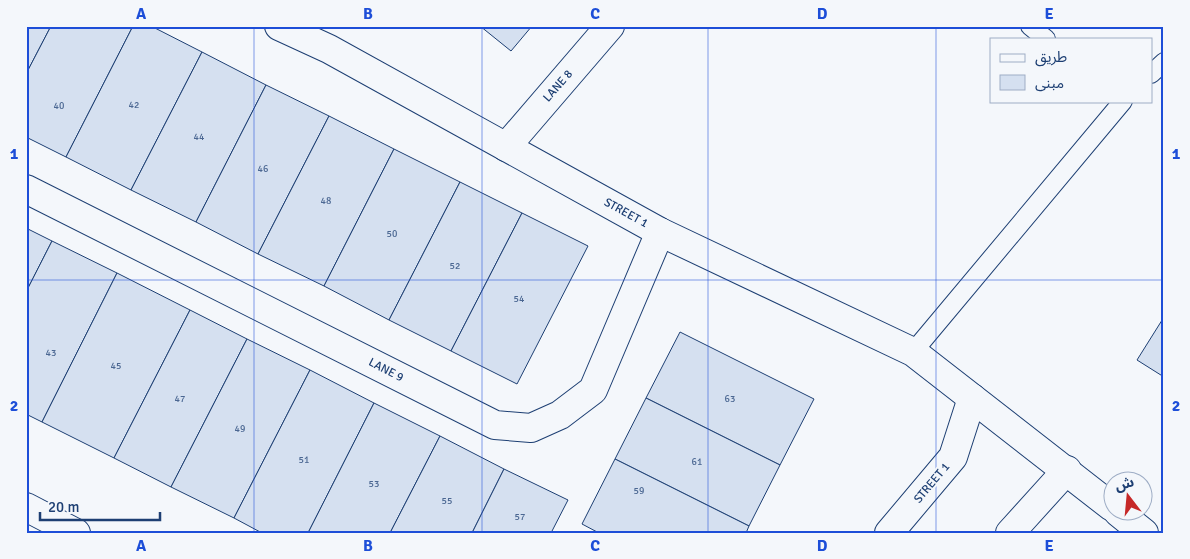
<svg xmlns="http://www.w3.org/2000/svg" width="1190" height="559" font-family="Signika,'Noto Sans Arabic',sans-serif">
  <rect width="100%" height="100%" fill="#f4f7fb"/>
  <g fill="#d5e0f0" stroke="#1d3f73">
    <path d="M26 26H51L26 74Z"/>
    <path d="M51 26H133L66 157 26 137V74Z"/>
    <path d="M133 26H151L202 52 131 190 66 157Z"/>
    <path d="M480 26H532L511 51Z"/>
    <path d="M202 52 266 85 196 222 131 190Z"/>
    <path d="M266 85 329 116 258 254 196 222Z"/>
    <path d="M329 116 394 149 324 286 258 254Z"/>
    <path d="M394 149 460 182 389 320 324 286Z"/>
    <path d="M460 182 522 213 451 351 389 320Z"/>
    <path d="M522 213 588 246 517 384 451 351Z"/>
    <path d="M26 228 52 241 26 292Z"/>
    <path d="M52 241 117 273 42 422 26 414V292Z"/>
    <path d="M117 273 190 310 114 458 42 422Z"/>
    <path d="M190 310 247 339 171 487 114 458Z"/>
    <path d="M1164 317V377L1137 360Z"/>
    <path d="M680 332 814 399 780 465 646 398Z"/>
    <path d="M247 339 310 370 234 518 171 487Z"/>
    <path d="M310 370 374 403 308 533H262L234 518Z"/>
    <path d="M646 398 780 465 749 526 615 459Z"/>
    <path d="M374 403 440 436 390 533H308Z"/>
    <path d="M440 436 504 469 472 533H390Z"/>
    <path d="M615 459 749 526 746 533H599L582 524Z"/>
    <path d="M504 469 568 500 551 533H472Z"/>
  </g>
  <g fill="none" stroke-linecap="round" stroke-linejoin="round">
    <g stroke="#1d3f73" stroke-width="20">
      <g id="lane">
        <path d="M1030 26 1046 39"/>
        <path d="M1151 74 1164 62"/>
        <path d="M913 352 1123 101"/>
      </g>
    </g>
    <g stroke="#1d3f73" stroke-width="30">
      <g id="street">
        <path d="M279 26 329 49 660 232 913 352 1112 507"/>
        <path d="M506 147 610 26"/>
        <path d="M26 189 495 425 531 428 560 415 593 390 660 232"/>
        <path d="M1118 512 1144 533"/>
        <path d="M889 533 953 457 972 398"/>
        <path d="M1010 533 1067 470"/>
      </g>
    </g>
    <g stroke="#1d3f73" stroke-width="30">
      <path id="secondary" d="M26 507 76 533"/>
    </g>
    <use href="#lane" stroke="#f4f7fb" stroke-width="18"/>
    <use href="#street" stroke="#f4f7fb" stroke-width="28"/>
    <use href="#secondary" stroke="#f4f7fb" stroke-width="28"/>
  </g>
  <path fill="none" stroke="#1d4ed8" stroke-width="1" stroke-opacity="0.55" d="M254 26V533M482 26V533M708 26V533M936 26V533M26 280H1164"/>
  <g text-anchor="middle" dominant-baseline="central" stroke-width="4" stroke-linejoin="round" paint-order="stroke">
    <g font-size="10" fill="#4b6792">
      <text x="134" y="105">42</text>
      <text x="59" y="106">40</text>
      <text x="199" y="137">44</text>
      <text x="263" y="169">46</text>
      <text x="326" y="201">48</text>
      <text x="392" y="234">50</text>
      <text x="455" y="266">52</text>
      <text x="519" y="299">54</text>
      <text x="51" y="353">43</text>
      <text x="116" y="366">45</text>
      <text x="180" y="399">47</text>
      <text x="730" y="399">63</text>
      <text x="240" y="429">49</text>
      <text x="304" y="460">51</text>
      <text x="697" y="462">61</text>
      <text x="374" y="484">53</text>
      <text x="639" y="491">59</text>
      <text x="447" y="501">55</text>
      <text x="520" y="517">57</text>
    </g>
    <g font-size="12" fill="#1d3f73" stroke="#f4f7fb">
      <text transform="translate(558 86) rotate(-49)">LANE 8</text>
      <text transform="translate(626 213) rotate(29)">STREET 1</text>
      <text transform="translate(386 370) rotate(27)">LANE 9</text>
      <text transform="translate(932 483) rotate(-50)">STREET 1</text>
    </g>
  </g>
  <rect width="1190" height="559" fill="none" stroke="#f4f7fb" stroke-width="55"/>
  <rect x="990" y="38" width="162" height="65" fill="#f4f7fb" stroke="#9eadc5"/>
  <rect x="1000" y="54" width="25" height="8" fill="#f4f7fb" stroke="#9eadc5"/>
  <text x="1035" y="62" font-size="15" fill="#1d3f73">طريق</text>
  <rect x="1000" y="75" width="25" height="15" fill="#d5e0f0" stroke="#9eadc5"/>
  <text x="1035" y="88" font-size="15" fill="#1d3f73">مبنى</text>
  <g transform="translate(1128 496) rotate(344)"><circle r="24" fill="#f4f7fb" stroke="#9eadc5"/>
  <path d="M0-4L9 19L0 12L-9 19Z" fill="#c62828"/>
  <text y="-8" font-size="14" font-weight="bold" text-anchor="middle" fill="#1d3f73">ش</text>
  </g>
  <path d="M40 512v8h120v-8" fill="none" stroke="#1d3f73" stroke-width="2.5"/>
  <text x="48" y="512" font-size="15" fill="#1d3f73" stroke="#f4f7fb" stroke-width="4" paint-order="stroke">20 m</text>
  <rect x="28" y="28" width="1134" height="504" fill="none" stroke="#1d4ed8" stroke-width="2"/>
  <g font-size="16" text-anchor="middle" font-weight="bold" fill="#1d4ed8">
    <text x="141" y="19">A</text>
    <text x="368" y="19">B</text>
    <text x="595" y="19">C</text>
    <text x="822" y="19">D</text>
    <text x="1049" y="19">E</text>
    <text x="14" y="159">1</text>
    <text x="1176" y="159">1</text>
    <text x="14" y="411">2</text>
    <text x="1176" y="411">2</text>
    <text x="141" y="551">A</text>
    <text x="368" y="551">B</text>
    <text x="595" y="551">C</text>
    <text x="822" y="551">D</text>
    <text x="1049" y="551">E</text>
  </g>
</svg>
